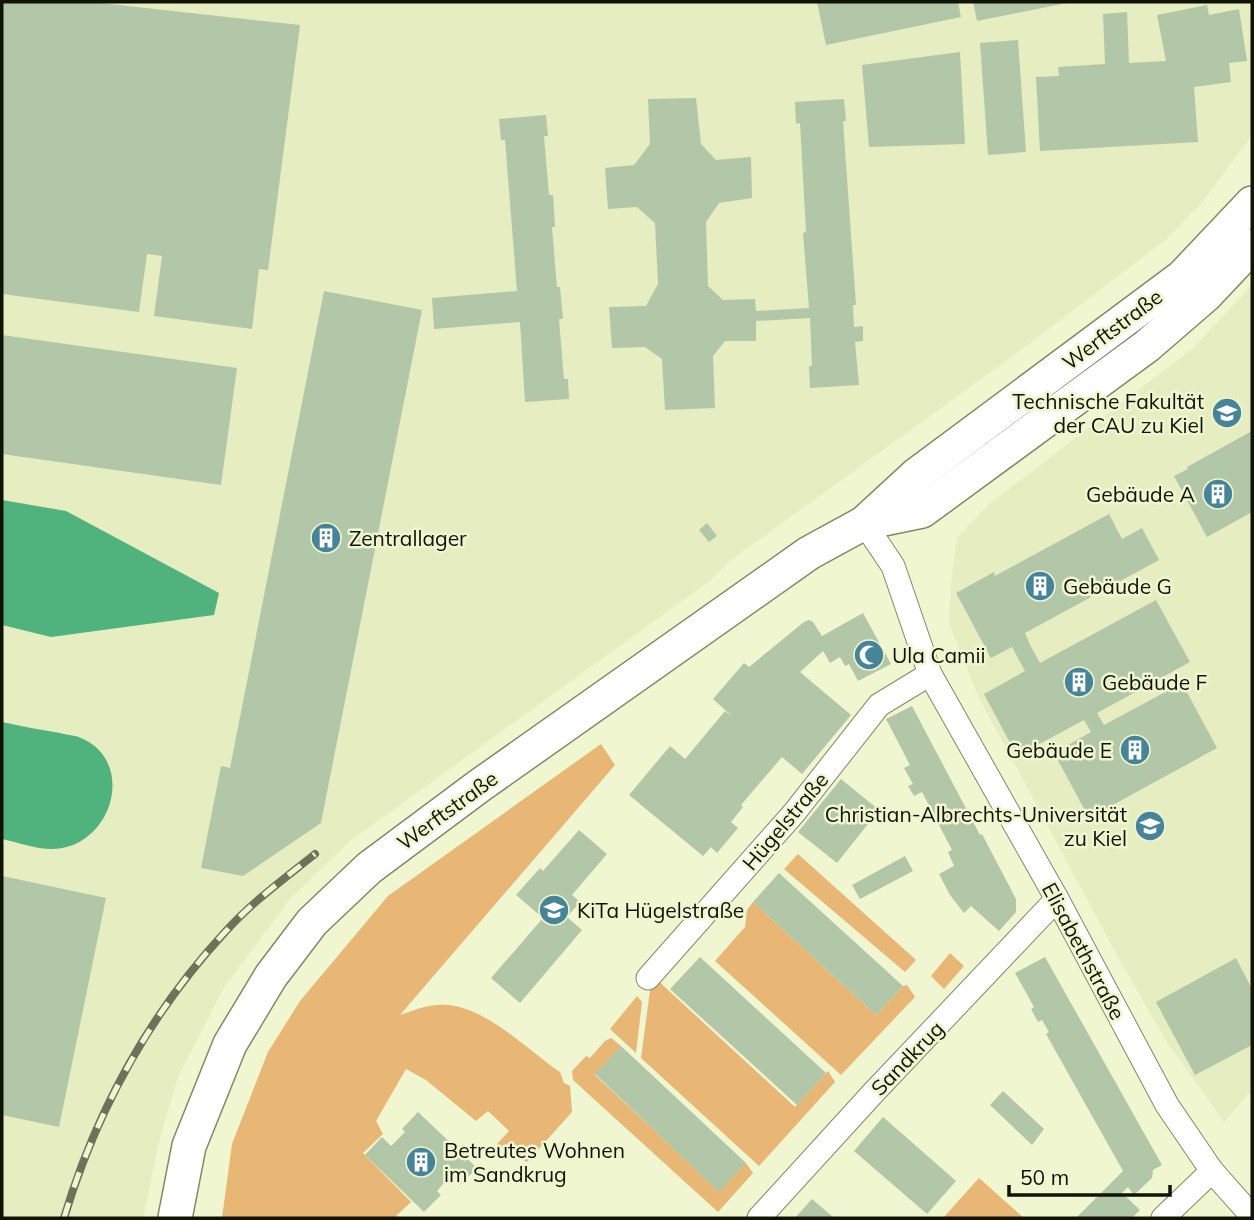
<svg xmlns="http://www.w3.org/2000/svg" width="1254" height="1220" font-family="Mulish,sans-serif">
  <rect width="100%" height="100%" fill="#f0f6d0"/>
  <g fill="#e6edc0">
    <path d="M2 2H1252V135L1204 200 1168 238 1021 350 727 563 711 580 350 841 291 898 223 989 178 1077 160 1138 143 1218H2Z"/>
    <path d="M1252 285V1090L1224 1122 1165 1039 1118 957 978 696 949 623 951 583 957 538 989 504 1192 349Z"/>
  </g>
  <g fill="#e8b675">
    <path d="M601 744 615 765 400 1015C414 1010 431 1003 448 1005 487 1008 529 1051 560 1072L564 1083 570 1086 572 1112 527 1162 501 1148 497 1144 509 1131 488 1111 476 1121 426 1080 406 1069 376 1121 383 1134 363 1153 411 1202 396 1216 399 1218H222L232 1144 268 1052 300 1001 388 896Z"/>
    <path d="M798 854 916 960 905 972 784 869Z"/>
    <path d="M753 902 876 1015 903 986 907 985 915 997 841 1075 715 961 745 927 747 910Z"/>
    <path d="M950 953 964 966 944 989 931 976Z"/>
    <path d="M655 978 795 1107 828 1071 835 1082 759 1166 641 1058 651 983Z"/>
    <path d="M637 996 642 1002 636 1053 610 1029Z"/>
    <path d="M611 1038 621 1046 595 1075 719 1191 746 1163 753 1173 718 1212 573 1080 572 1071 586 1056 590 1058 605 1041Z"/>
    <path d="M979 1178 1024 1218H943Z"/>
  </g>
  <g fill="#50b27d">
    <path d="M2 500 66 511 219 593 214 615 51 637 2 625Z"/>
    <path d="M2 722C21 726 41 730 60 733 67 735 75 735 81 738 131 759 117 830 70 846 48 854 24 844 2 839Z"/>
  </g>
  <g fill="#b1c7a8">
    <path d="M2 2H92L300 25 268 270 259 269 252 329 154 316 162 256 147 254 139 312 2 294Z"/>
    <path d="M817 2H958L961 17 826 45Z"/>
    <path d="M973 2H1067V3L977 21Z"/>
    <path d="M1207 5 1209 15 1239 9 1247 61 1229 63 1231 82 1194 87 1198 142 1040 151 1036 77 1059 76 1058 67 1105 64 1103 14 1127 12 1129 63 1166 61 1157 15Z"/>
    <path d="M1018 40 1026 152 988 155 980 43Z"/>
    <path d="M960 52 965 144 869 147 862 65Z"/>
    <path d="M696 98 701 144 716 160 751 157 752 198 719 203 706 222 708 286 723 300 755 299 756 311 809 308 803 233 806 232 800 123 796 124 795 102 844 99 846 121H843L856 305H853L854 327 863 326V341L855 342 859 385 810 388 809 366H812L810 318 756 321V341H725L713 356 715 408 665 410 662 359 645 347 612 348 609 307 646 306 658 284 655 223 637 207 608 209 605 168 634 165 650 144 648 99Z"/>
    <path d="M546 115 548 136H544L549 195H553L555 227H552L557 287H560L563 319H559L564 379H568L569 399 525 402 520 322 434 329 432 298 517 291 505 140H501L499 119Z"/>
    <path d="M324 291 422 310 321 823 243 876 201 868 221 766 230 768Z"/>
    <path d="M2 335 237 368 221 485 2 454Z"/>
    <path d="M1252 431V512L1207 537 1174 476 1188 469 1187 467Z"/>
    <path d="M1109 514 1122 539 1142 528 1159 560 1025 633 1031 647 1040 663 1156 600 1190 662 1097 713 1104 725 1182 683 1217 748 1089 818 1054 753 1091 732 1084 720 1017 756 984 694 1025 671 1012 647 991 658 956 593 994 572 995 576Z"/>
    <path d="M707 523 717 536 709 542 699 530Z"/>
    <path d="M863 613 891 664 858 681 849 664 845 666 840 657 830 663 823 651 800 672 851 715 802 774 782 757 741 805 743 807 731 822 738 828 717 853 711 847 703 856 629 795 670 746 685 759 725 711 733 717 713 699 744 663 749 667 804 622 809 620 813 622 822 636Z"/>
    <path d="M912 706 980 835 982 834 1016 899V912L999 931 971 906 964 913 950 895 939 874 954 866 948 852 952 850 922 792 914 796 908 786 913 784 904 768 910 765 886 719Z"/>
    <path d="M841 779 879 810 837 863 798 832Z"/>
    <path d="M579 830 607 854 572 895 580 902 567 917 582 930 520 1003 491 978 543 918 516 895 540 868 543 871Z"/>
    <path d="M905 856 913 871 860 899 852 885Z"/>
    <path d="M779 873 903 986 876 1015 753 902Z"/>
    <path d="M2 876 106 898 59 1127 2 1115Z"/>
    <path d="M700 957 826 1073 797 1105 670 989Z"/>
    <path d="M1045 957 1162 1165 1153 1170 1152 1178 1134 1195 1128 1187 1122 1193 1140 1210 1132 1218H1076L1123 1171 1046 1034 1049 1032 1042 1020 1038 1022 1031 1009 1034 1007 1015 973Z"/>
    <path d="M1236 958 1252 989V1045L1195 1075 1156 1002Z"/>
    <path d="M621 1046 746 1163 719 1192 595 1074Z"/>
    <path d="M1003 1091 1044 1129 1032 1145 990 1105Z"/>
    <path d="M418 1112 477 1168 460 1185 450 1176 437 1191 441 1195 424 1212 365 1155 382 1137 391 1146 405 1132 402 1129Z"/>
    <path d="M883 1117 956 1181 927 1214 854 1151Z"/>
    <path d="M812 1199 834 1218H795Z"/>
  </g>
  <g fill="none" stroke-linecap="round" stroke-linejoin="round">
    <g stroke="#838866" stroke-width="25">
      <g id="street">
        <path d="M864 523 893 566 930 674 1057 899 1167 1105 1212 1171 1252 1216"/>
        <path d="M648 978 794 813 879 705 930 674"/>
        <path d="M759 1218 874 1092 1057 899"/>
        <path d="M1163 1218 1212 1171"/>
      </g>
    </g>
    <g stroke="#838866" stroke-width="36">
      <g id="secondary">
        <path d="M864 523 922 511 1147 346 1206 295 1252 246"/>
        <path d="M175 1218 189 1146 230 1044 271 976 312 922 369 868 479 786 809 553 864 523 916 475 1182 277 1252 203"/>
      </g>
    </g>
    <use href="#street" stroke="#fff" stroke-width="23"/>
    <use href="#secondary" stroke="#fff" stroke-width="33"/>
    <g stroke="#6e725a" stroke-width="8">
      <path id="rail" d="M64 1218C96 1112 150 1013 226 931 252 902 284 879 315 854"/>
    </g>
    <use href="#rail" stroke="#f0f6d0" stroke-width="5" stroke-dasharray="16" stroke-linecap="butt"/>
  </g>
  <defs>
    <g id="university-disc" transform="scale(1.575)"><circle r="9.5" fill="#468599" stroke="#f0f6d0"/><path d="M0-5L7-2L0 1L-7-2ZM-4 1L0 2.5L4 1V4Q0 6-4 4Z" fill="#fff"/></g>
    <g id="building-disc" transform="scale(1.575)"><circle r="9.5" fill="#468599" stroke="#f0f6d0"/><path d="M-4-6H4V6H1V3H-1V6H-4ZM-2.5-4.3h1.7v1.8h-1.7ZM.8-4.3h1.7v1.8H.8ZM-2.5-1h1.7V.8h-1.7ZM.8-1h1.7V.8H.8Z" fill="#fff"/></g>
    <g id="mosque-disc" transform="scale(1.575)"><circle r="9.5" fill="#468599" stroke="#f0f6d0"/><path d="M3.5-4.9A6 6 0 1 0 3.5 4.9A5 5 0 1 1 3.5-4.9Z" fill="#fff"/></g>
    <g id="school-disc" transform="scale(1.575)"><circle r="9.5" fill="#468599" stroke="#f0f6d0"/><path d="M0-5L7-2L0 1L-7-2ZM-4 1L0 2.5L4 1V4Q0 6-4 4Z" fill="#fff"/></g>
  </defs>
  <g fill-rule="evenodd">
    <use href="#university-disc" x="1227" y="413"/>
    <use href="#building-disc" x="1218" y="494"/>
    <use href="#building-disc" x="326" y="538"/>
    <use href="#building-disc" x="1040" y="586"/>
    <use href="#mosque-disc" x="869" y="655"/>
    <use href="#building-disc" x="1079" y="682"/>
    <use href="#building-disc" x="1135" y="750"/>
    <use href="#university-disc" x="1150" y="826"/>
    <use href="#school-disc" x="554" y="910"/>
    <use href="#building-disc" x="421" y="1162"/>
  </g>
  <g text-anchor="middle" dominant-baseline="central" stroke-width="5" stroke-linejoin="round" paint-order="stroke">
    <g font-size="21" fill="#111306" stroke="#f0f6d0">
      <text transform="translate(1112 329) rotate(-37)">Werftstraße</text>
      <text transform="translate(447 810) rotate(-36)">Werftstraße</text>
      <text transform="translate(785 821) rotate(-50)">Hügelstraße</text>
      <text transform="translate(1084 951) rotate(62)">Elisabethstraße</text>
      <text transform="translate(907 1058) rotate(-46)">Sandkrug</text>
    </g>
    <g font-size="21" fill="#111306" stroke="#f0f6d0" text-anchor="start">
      <text x="1204" y="401" text-anchor="end">Technische Fakultät<tspan x="1204" dy="24">der CAU zu Kiel</tspan></text>
      <text x="1195" y="494" text-anchor="end">Gebäude A</text>
      <text x="349" y="538">Zentrallager</text>
      <text x="1063" y="586">Gebäude G</text>
      <text x="892" y="655">Ula Camii</text>
      <text x="1102" y="682">Gebäude F</text>
      <text x="1112" y="750" text-anchor="end">Gebäude E</text>
      <text x="1127" y="814" text-anchor="end">Christian-Albrechts-Universität<tspan x="1127" dy="24">zu Kiel</tspan></text>
      <text x="577" y="910">KiTa Hügelstraße</text>
      <text x="444" y="1150">Betreutes Wohnen<tspan x="444" dy="24">im Sandkrug</tspan></text>
    </g>
  </g>
  <rect width="1254" height="1220" fill="none" stroke="#111306" stroke-width="7"/>
  <path d="M1009 1185v10h161v-10" fill="none" stroke="#111306" stroke-width="3.5"/>
  <text x="1020" y="1185" font-size="21" fill="#111306" stroke="#f0f6d0" stroke-width="5" paint-order="stroke">50 m</text>
</svg>
